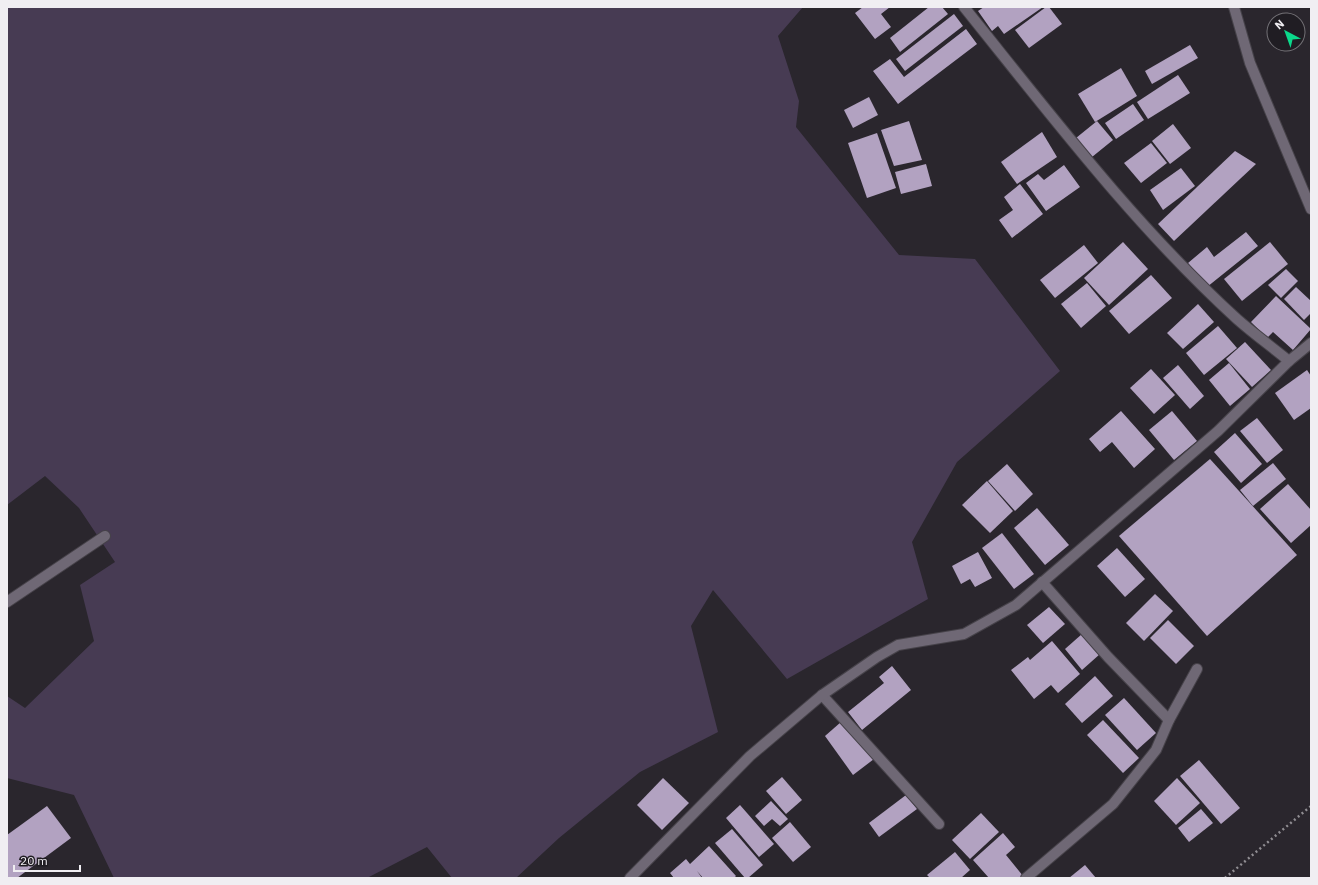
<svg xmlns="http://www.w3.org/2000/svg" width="1318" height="885" font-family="'IBM Plex Sans',sans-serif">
  <rect width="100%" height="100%" fill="#2a262d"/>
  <path fill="#473b53" d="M7 7H803L778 36 799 101 796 127 899 255 975 259 1060 371 957 462 912 542 928 599 787 679 713 590 691 626 718 732 640 772 559 838 516 878H452L427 847 367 878H114L74 795 7 778V696L25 708 94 641 80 585 115 562 79 508 45 476 7 505Z"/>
  <g fill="#b2a2c1">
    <path d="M863 7H890L881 14 891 27 875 39 855 13Z"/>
    <path d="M929 7H942L948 14 900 52 890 38Z"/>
    <path d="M984 7H1043L1004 34 998 26 992 31 978 11Z"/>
    <path d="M1046 7H1049L1062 24 1029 48 1015 30Z"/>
    <path d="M954 14 963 26 905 71 896 59Z"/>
    <path d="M966 29 977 44 898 104 873 71 890 59 904 77Z"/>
    <path d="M1190 45 1198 58 1152 84 1145 71Z"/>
    <path d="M1121 68 1137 96 1095 122 1078 94Z"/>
    <path d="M1178 75 1190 93 1148 119 1137 102Z"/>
    <path d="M869 97 878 115 853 128 844 110Z"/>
    <path d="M1133 104 1144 120 1116 139 1105 123Z"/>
    <path d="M909 121 922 160 894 166 881 130Z"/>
    <path d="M1097 121 1113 140 1092 157 1076 138Z"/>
    <path d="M1173 124 1191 148 1170 164 1152 141Z"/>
    <path d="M1042 132 1057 157 1017 184 1001 162Z"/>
    <path d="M877 133 896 188 867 198 848 143Z"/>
    <path d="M1151 143 1167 163 1141 183 1124 163Z"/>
    <path d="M1235 151 1256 164 1174 241 1158 224Z"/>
    <path d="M926 164 932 186 901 194 895 172Z"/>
    <path d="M1064 165 1080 187 1046 211 1026 183 1038 174 1044 180Z"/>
    <path d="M1181 168 1195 186 1163 210 1150 190Z"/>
    <path d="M1020 184 1043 214 1012 238 999 220 1013 210 1004 197Z"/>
    <path d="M1246 232 1258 246 1207 287 1188 263 1207 247 1214 257Z"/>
    <path d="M1123 242 1148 269 1109 305 1084 278Z"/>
    <path d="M1270 242 1288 264 1242 301 1224 279Z"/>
    <path d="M1084 245 1098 263 1055 298 1040 280Z"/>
    <path d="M1286 269 1298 281 1281 298 1268 285Z"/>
    <path d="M1151 275 1172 298 1129 334 1109 311Z"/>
    <path d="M1087 283 1106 306 1081 328 1061 304Z"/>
    <path d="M1296 287 1311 301V313L1304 320 1284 299Z"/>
    <path d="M1276 296 1311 329 1293 350 1273 332 1267 338 1251 322Z"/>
    <path d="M1198 304 1214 322 1183 349 1167 333Z"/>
    <path d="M1218 326 1237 348 1204 375 1186 353Z"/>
    <path d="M1245 342 1271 370 1252 387 1226 359Z"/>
    <path d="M1229 363 1250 389 1230 406 1209 380Z"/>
    <path d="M1178 365 1204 396 1190 409 1163 378Z"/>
    <path d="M1151 369 1175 395 1154 414 1130 388Z"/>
    <path d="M1307 370 1311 376V408L1294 420 1275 393Z"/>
    <path d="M1121 411 1155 449 1134 468 1112 442 1100 452 1089 439Z"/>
    <path d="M1172 411 1197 441 1174 460 1149 430Z"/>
    <path d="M1257 418 1283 450 1267 463 1240 431Z"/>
    <path d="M1235 433 1262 464 1241 483 1214 452Z"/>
    <path d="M1210 459 1297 555 1207 636 1119 536Z"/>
    <path d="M1273 463 1286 479 1253 506 1240 490Z"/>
    <path d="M1007 464 1033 494 1015 511 988 481Z"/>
    <path d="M987 481 1013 511 990 533 962 505Z"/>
    <path d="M1288 484 1311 510V525L1291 543 1260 509Z"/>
    <path d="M1037 508 1069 545 1045 565 1014 528Z"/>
    <path d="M1002 533 1034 574 1014 589 982 548Z"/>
    <path d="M1117 548 1145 579 1125 597 1097 566Z"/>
    <path d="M978 552 992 578 975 587 970 579 961 584 952 566Z"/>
    <path d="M1155 594 1173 611 1144 641 1126 623Z"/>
    <path d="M1049 607 1065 624 1043 643 1027 625Z"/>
    <path d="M1168 620 1194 646 1176 664 1150 638Z"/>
    <path d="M1082 634 1100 654 1082 670 1065 649Z"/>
    <path d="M1052 641 1080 674 1058 693 1051 685 1034 699 1011 670 1028 657 1030 660Z"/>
    <path d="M892 666 911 690 862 730 848 712 884 683 879 677Z"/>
    <path d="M1095 676 1113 696 1082 723 1065 704Z"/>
    <path d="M1124 698 1156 733 1137 750 1105 715Z"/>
    <path d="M1103 720 1139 758 1123 773 1087 735Z"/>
    <path d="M841 722 874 759 853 775 825 736Z"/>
    <path d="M1199 760 1240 808 1221 824 1180 776Z"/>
    <path d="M782 777 802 800 786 814 766 791Z"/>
    <path d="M663 778 689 803 662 830 637 805Z"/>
    <path d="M1177 778 1200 803 1176 825 1154 801Z"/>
    <path d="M906 795 917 809 879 837 869 823Z"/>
    <path d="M771 801 788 819 780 826 772 819 764 826 755 816Z"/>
    <path d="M740 805 774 844 759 857 726 818Z"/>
    <path d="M47 806 71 838 17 878H7V835Z"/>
    <path d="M1201 809 1213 823 1189 842 1178 828Z"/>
    <path d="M981 813 999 832 970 859 952 840Z"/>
    <path d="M790 822 811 847 793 862 772 838Z"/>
    <path d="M732 829 763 865 748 878H745L715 843Z"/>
    <path d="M1003 833 1015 847 1006 855 1023 876 1021 878H989L973 860Z"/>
    <path d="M709 846 736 876 734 878H703L697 871 702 878H674L670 873 686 859 690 864Z"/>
    <path d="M955 852 970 870 961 878H930L927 875Z"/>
    <path d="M1085 865 1096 878H1069Z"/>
  </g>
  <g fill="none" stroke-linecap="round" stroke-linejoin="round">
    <g stroke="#464249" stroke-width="12">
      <g id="minor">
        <path d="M964 7C1051 115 1135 226 1237 319 1254 334 1272 347 1289 361"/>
        <path d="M1234 7 1250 63 1311 209"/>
        <path d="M1042 582 1108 657 1169 720"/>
        <path d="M7 602 105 536"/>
        <path d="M822 695 939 824"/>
        <path d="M630 878 750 756 822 695 877 657 898 645 964 634 1016 605 1218 431 1289 361 1311 343"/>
        <path d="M1026 878 1113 804 1156 750 1169 720 1197 669"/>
      </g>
    </g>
    <path stroke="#908d92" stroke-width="2.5" stroke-dasharray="2 3" stroke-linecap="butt" d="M1225 878 1311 806"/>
    <use href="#minor" stroke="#6f6875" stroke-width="10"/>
  </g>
  <rect width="1318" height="885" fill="none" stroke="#f0eef2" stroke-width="16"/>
  <g transform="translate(1286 32) rotate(319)"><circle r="19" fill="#201d23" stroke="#737176"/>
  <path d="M0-3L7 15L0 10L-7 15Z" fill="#0bd98b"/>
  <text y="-6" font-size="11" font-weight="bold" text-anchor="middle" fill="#f0eef2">N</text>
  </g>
  <path d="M14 865v6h66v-6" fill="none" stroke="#f0eef2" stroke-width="2"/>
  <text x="20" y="865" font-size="12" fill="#f0eef2" stroke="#201d23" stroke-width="3" paint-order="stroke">20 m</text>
</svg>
